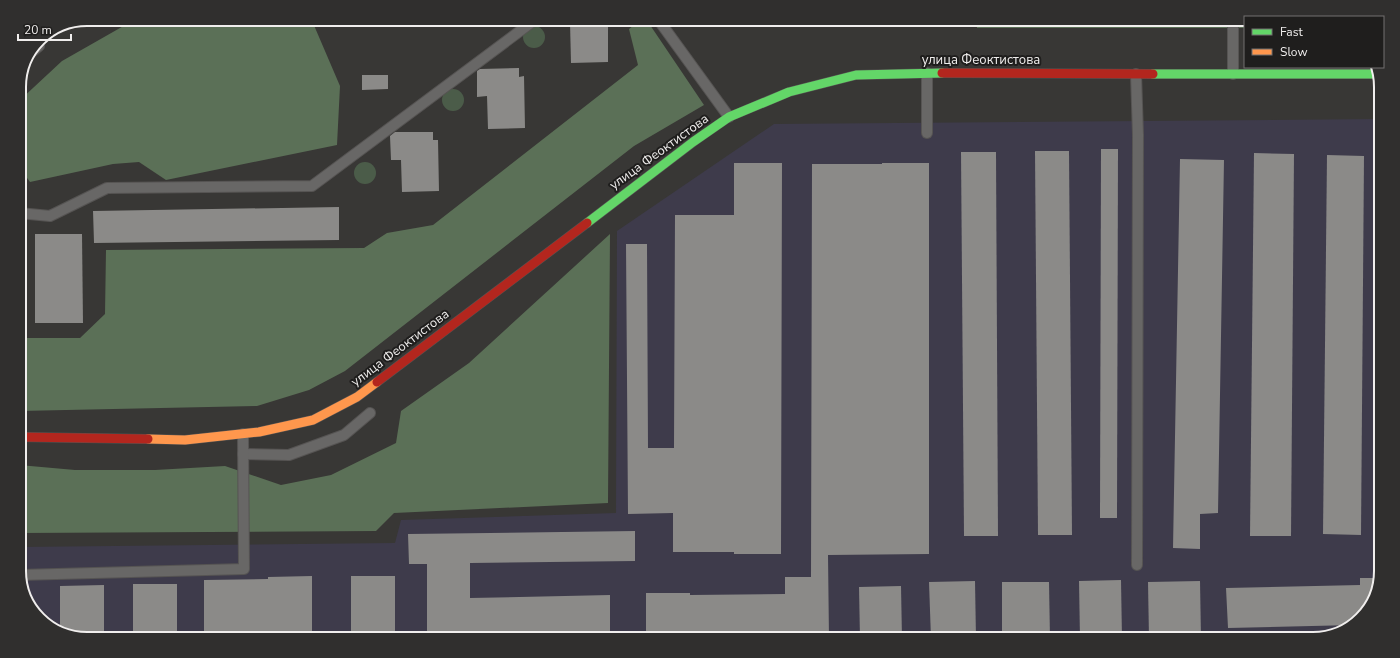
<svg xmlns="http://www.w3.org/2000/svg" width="1400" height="658" font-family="'Nunito Sans',sans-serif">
  <rect width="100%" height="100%" fill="#383735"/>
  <path fill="#3e3b4b" d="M1381 119 1376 597 1351 627 1314 639H87L61 634 33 612 19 576V547L395 543 401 520 616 513 617 231 774 124Z"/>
  <g fill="#4b5c49">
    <circle cx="534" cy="37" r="11"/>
    <circle cx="453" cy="100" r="11"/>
    <circle cx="365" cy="173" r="11"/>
  </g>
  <g fill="#5b7057">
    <path d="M1245 19V28H977L976 20Z"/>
    <path d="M638 22H648L704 105 634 146 345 371 309 390 257 406 19 411V338H80L105 314 106 250 364 248 387 233 433 225 638 65 629 29Z"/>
    <path d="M313 23 340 86 337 145 166 180 139 162 113 164 30 182 19 167V101L62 61 127 24Z"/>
    <path d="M610 234 608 503 394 513 376 531 19 533V465L75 470H155L225 466 281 485 331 475 396 443 401 411 469 363Z"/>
  </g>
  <g fill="#8b8a88">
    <path d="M570 22H608V62L571 63Z"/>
    <path d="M519 68V77L524 76 525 128 488 129 487 96 477 97V71L480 69Z"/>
    <path d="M362 75H388V89L362 90Z"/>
    <path d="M395 132H433V140H438L439 191 402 192 401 160H391L390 136Z"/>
    <path d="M1101 149H1118L1117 518H1100Z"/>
    <path d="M1035 151H1069L1072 535H1038Z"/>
    <path d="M961 152H996L998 536H964Z"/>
    <path d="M1254 153 1294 154 1291 536H1250Z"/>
    <path d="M1327 155 1364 156 1361 535 1323 534Z"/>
    <path d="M1180 159 1224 160 1218 513 1200 514V549L1173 548Z"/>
    <path d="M734 163H782L781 554H734V552H673V513L628 514 626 244H647L648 448H674L675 215H734Z"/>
    <path d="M882 163H929V554L828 555 829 639H646V593H690V595L785 594V577H811L812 164H882Z"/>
    <path d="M339 207V240L94 243 93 211Z"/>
    <path d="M35 234H82L83 323H35Z"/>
    <path d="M635 531V561L470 563V598L610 595V639H427V564H409L408 534Z"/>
    <path d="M312 576V639H204V580L268 579V577Z"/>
    <rect x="351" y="576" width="44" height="63"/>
    <path d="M1360 578H1376V597L1354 625 1228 628 1226 588 1360 585Z"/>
    <path d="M1121 580 1122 639H1080L1079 581Z"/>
    <path d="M975 581 976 639H931L929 582Z"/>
    <path d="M1200 581 1201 639H1149L1148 582Z"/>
    <path d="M1002 582H1049L1050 639H1002Z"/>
    <rect x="133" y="584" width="44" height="55"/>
    <path d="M104 585V639H87L60 633V586Z"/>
    <path d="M901 586 902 639H860L859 587Z"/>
  </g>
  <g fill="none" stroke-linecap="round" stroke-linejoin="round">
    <g stroke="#565453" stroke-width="12">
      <g id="lane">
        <path d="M660 22 729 117"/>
        <path d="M33 51 39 46 40 38"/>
        <path d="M1136 74 1138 135 1137 565"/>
        <path d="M1233 74V19"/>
        <path d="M927 133V73"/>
        <path d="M19 213 50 216 107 188 312 186 532 22"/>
        <path d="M243 454 289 455 344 435 370 413"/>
        <path d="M19 575 244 569 243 434"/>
      </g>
    </g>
    <g stroke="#565453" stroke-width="10">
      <g id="fast">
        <path d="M1153 74H1378"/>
        <path d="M587 223 693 142 729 117 789 92 856 75 942 73"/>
      </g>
    </g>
    <g stroke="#565453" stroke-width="10">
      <path id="slow" d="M148 439 185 440 259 432 313 420 357 397 377 382"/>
    </g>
    <g stroke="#565453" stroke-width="10">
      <g id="jam">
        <path d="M942 73 1153 74"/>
        <path d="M377 382 587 223"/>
        <path d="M19 437 148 439"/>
      </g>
    </g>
    <use href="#lane" stroke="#686766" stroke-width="10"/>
    <use href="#fast" stroke="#63d668" stroke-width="9"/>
    <use href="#slow" stroke="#ff974d" stroke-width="9"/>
    <use href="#jam" stroke="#b3261e" stroke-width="9"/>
  </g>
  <g text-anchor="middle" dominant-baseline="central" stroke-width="4" stroke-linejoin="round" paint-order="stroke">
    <g font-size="13" fill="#f0eeed" stroke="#1f1e1d">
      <text x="981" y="60">улица Феоктистова</text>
      <text transform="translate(659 152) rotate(-36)">улица Феоктистова</text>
      <text transform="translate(400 348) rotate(-37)">улица Феоктистова</text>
    </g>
  </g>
  <path d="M0 0H1400V658H0ZM87 26H1313A61 61 0 0 1 1374 87V571A61 61 0 0 1 1313 632H87A61 61 0 0 1 26 571V87A61 61 0 0 1 87 26Z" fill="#302f2e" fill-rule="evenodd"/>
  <path fill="none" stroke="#f0eeed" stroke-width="2" d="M87 26H1313A61 61 0 0 1 1374 87V571A61 61 0 0 1 1313 632H87A61 61 0 0 1 26 571V87A61 61 0 0 1 87 26Z"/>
  <rect x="1244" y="16" width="140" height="52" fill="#1f1e1d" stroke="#737170"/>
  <rect x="1252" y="29" width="20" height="6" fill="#63d668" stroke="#737170"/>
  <text x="1280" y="36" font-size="12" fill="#f0eeed">Fast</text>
  <rect x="1252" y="49" width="20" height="6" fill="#ff974d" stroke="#737170"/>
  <text x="1280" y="56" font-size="12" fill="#f0eeed">Slow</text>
  <path d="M18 34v6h53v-6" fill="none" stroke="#f0eeed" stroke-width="2"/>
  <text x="24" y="34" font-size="12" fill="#f0eeed" stroke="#1f1e1d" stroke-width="3" paint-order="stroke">20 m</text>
</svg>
